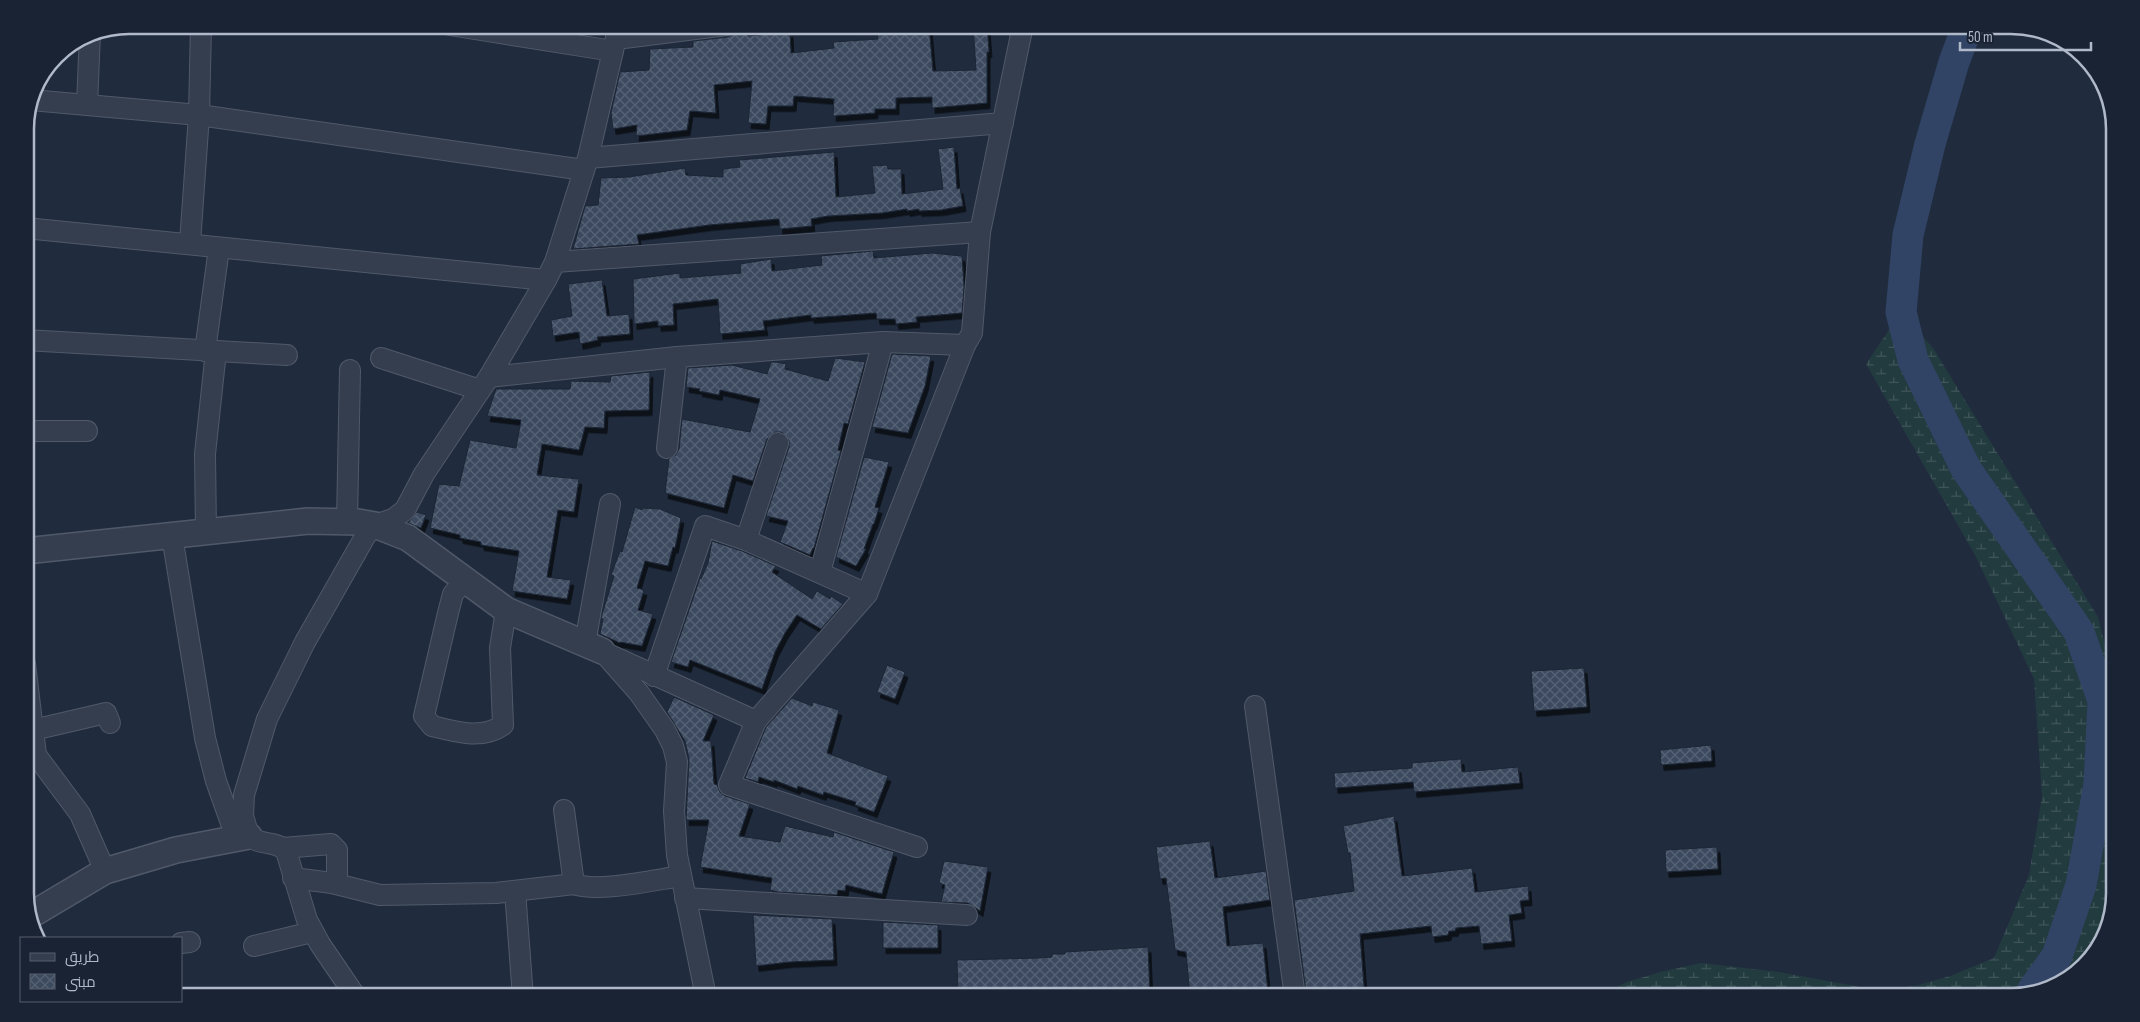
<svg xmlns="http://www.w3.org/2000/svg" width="2140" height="1022" font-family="'Sofia Sans Condensed',Cairo,sans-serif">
  <defs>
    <pattern id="wetland-marsh" width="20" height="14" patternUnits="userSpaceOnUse" patternTransform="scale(1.25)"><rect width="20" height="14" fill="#223b3f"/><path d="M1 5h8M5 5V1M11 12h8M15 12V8" fill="none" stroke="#405559"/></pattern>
    <pattern id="building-cross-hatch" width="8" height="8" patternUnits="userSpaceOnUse" patternTransform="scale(1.25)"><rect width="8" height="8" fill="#3c4a5e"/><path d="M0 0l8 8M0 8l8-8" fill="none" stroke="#566274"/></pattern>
    <filter id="shadow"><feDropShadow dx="3" dy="5.5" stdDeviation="0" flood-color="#0009"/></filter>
  </defs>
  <rect width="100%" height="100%" fill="#202c3e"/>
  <path fill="url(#wetland-marsh)" d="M1901 312 1933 348 2098 617 2115 684V882L2113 901 2104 939 2068 980 2011 997H1597L1627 982 1664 971 1701 963 1779 972 1882 991 1919 985 1950 976 1994 958 2029 875 2042 796 2034 679 1975 555 1866 364Z"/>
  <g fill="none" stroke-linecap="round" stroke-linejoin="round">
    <path stroke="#314465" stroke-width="31" d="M1968 25 1954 62 1930 144 1908 235 1901 312 1913 360 1966 469 2079 632 2103 701 2099 784 2081 885 2057 956 2032 991"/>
  </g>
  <g fill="url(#building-cross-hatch)" stroke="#1c2535" filter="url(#shadow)">
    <path d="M876 25 929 26 933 71 976 70 973 25H987L989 52H987V103L932 108V97L896 98V109H875V113L833 116 834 99 794 96 793 106H768L766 124 748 123 752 81 714 85 716 113 690 111 687 130 636 136 637 125 613 129 611 113 620 72 649 70 650 49 693 47V41L728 37 737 31 748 29V36L790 32 791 53 834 48 833 42 878 39Z"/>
    <path d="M954 147 957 189 960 188 963 206 941 210 919 211V209L907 211V209L882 213 828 216 811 219 812 226 780 229 779 219 709 225 637 235 639 244 573 249 585 206 598 205 601 178 629 177 685 168 686 175 723 177V169L740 167 739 160 834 152 836 197 875 193 872 166 887 165 888 169H901L902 194 943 189 938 149Z"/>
    <path d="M873 251 874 258 932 253 962 256 964 287 962 313 916 317 917 322 896 324 895 319H877L876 313 811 318V315L763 321 765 330 720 334 718 299 673 304 674 325 658 326V321L634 324 633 279 680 273V278L741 273 740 264 771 259 772 271 822 265 821 256Z"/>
    <path d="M602 280 607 316 629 314 630 334 597 337 598 340 580 344 579 332 553 336 551 320 572 316 568 284Z"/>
    <path d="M892 354 931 356 925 386 908 433 872 427Z"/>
    <path d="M835 358 865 362 848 424 844 423 838 450 841 451 814 548H813L810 555 780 542 788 521 766 516 789 447V440L782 432H775L767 439 753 481 733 475 724 508 665 493 669 459 676 455 679 449 682 419 750 432 760 399 720 390 719 395 699 391 700 389 686 387 688 368 732 365 767 374 771 362H776L786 364 785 369 828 381Z"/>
    <path d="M650 372 649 410 605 411 604 428 585 427 579 450 542 444 537 475 579 479 574 512 558 510 547 577 571 580 567 599 512 591 519 551 481 545V542L460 538V535L430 528 439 484 459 486 470 440 516 448 521 420 487 416 496 389H570L571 381 610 382 611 376Z"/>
    <path d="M864 457 889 462 875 507 879 508 874 524H873L864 549H866L856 566 836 557Z"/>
    <path d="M635 507 642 510V508L660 509 681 518 675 548 673 547 668 566 645 561 637 588 644 590 638 610 653 614 642 646 620 642V643L600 634 603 619 601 618 603 611 614 576 611 575 620 551 622 552Z"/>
    <path d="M417 512 426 515 421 528 408 523Z"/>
    <path d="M712 541 742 551 776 566 772 572 812 599 817 591 830 599 831 596 843 604 821 629 797 615 785 633 775 652 762 689 690 660 688 667 671 662 700 578 701 579 708 563Z"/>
    <path d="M887 665 905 672 895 699 877 692Z"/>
    <path d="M1584 668 1587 707 1534 711 1531 671Z"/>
    <path d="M674 697 714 715 703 741H711L714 784 717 785 720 792 725 796 750 804 739 836 780 842 785 826 833 837 834 832 894 852 882 894 846 885 845 891 838 890 837 895 778 892 770 890 772 878 700 867 709 820H686L689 759 685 741 667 712Z"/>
    <path d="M792 698 812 706 813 702 839 710 827 753 888 776 874 812 855 805 856 802 824 792 823 795 798 786 797 789 774 780V782L759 777 758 782 745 778 766 727Z"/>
    <path d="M1711 745 1712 761 1661 765 1660 750Z"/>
    <path d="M1461 759 1462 772 1518 767 1520 783 1414 792 1413 782 1335 788 1334 773 1412 768V763Z"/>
    <path d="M1394 816 1402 876 1472 868 1475 892 1528 886 1529 900 1520 901 1522 913 1509 915 1512 941 1481 944 1479 926 1456 928 1455 931H1449L1448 935 1432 937 1431 926 1360 934 1364 987 1306 992 1294 900 1354 891 1350 853H1348L1343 826Z"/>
    <path d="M1210 841 1215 878 1266 871 1270 900 1223 907 1227 946 1263 943 1268 993 1190 997 1186 952 1175 950 1166 878 1160 879 1156 847Z"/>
    <path d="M1717 847 1718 869 1666 872 1665 850Z"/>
    <path d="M944 861 988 867 980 911 968 903 941 902 945 885 939 883Z"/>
    <path d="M753 915 832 919 834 960 789 962 756 966Z"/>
    <path d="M883 922 938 925V948H883Z"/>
    <path d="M1148 947 1150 997H958L957 960 1039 958 1052 957V954H1065V952Z"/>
  </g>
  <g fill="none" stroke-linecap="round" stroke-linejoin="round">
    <g stroke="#505969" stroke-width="22">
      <g id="minor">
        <path d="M450 25 613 51"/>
        <path d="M616 39 727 25"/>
        <path d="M31 100 199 115 584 170"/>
        <path d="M87 105 90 33"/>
        <path d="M588 158 1003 123"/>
        <path d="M25 228 546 280"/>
        <path d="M190 243 199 115 201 25"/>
        <path d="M555 262 980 232"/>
        <path d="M25 340 287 355"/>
        <path d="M205 351 219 248"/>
        <path d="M381 358 480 390"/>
        <path d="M489 377 677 357 883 342 965 345"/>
        <path d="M25 431H87"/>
        <path d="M667 448 677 357"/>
        <path d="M347 521 350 370"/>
        <path d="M206 532 205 454 216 351"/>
        <path d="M172 536 205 738 216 781 231 823 249 836"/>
        <path d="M746 540 778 443"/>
        <path d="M820 572 883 342"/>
        <path d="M464 581 453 594 448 613 424 716 432 726C456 732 482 740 503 725L500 648 506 610"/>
        <path d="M585 643 610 504"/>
        <path d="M602 651 639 693 665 730 673 746 677 762 674 811 677 855 706 997"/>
        <path d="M608 654 756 721"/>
        <path d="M25 664 36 755 80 814 105 871"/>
        <path d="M654 676 705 526 746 540 867 594"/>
        <path d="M1255 706 1295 997"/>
        <path d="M33 730 106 713 110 723"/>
        <path d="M564 810 574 884"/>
        <path d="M917 847 729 785 756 721 867 594 965 345 972 333 980 232 1023 25"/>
        <path d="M283 848 331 844 337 850V884"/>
        <path d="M293 878 332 883 380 895 496 893 574 884C597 893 654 880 681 876"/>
        <path d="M515 891 523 997"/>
        <path d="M685 898 967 915"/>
        <path d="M181 943 190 942"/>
        <path d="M254 946 312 932"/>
        <path d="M356 997 320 944 307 920 286 851C276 840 260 846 249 836L243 816 244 795 267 719 305 642 366 535 375 525 393 519 405 510 424 474 489 377 546 280 555 262 588 158 619 25"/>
      </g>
    </g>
    <g stroke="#505969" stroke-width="28">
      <g id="tertiary">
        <path d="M25 551 308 521 358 522 375 525 408 538 506 610 602 651"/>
        <path d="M31 915 105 871 176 850 249 836"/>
      </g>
    </g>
    <use href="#minor" stroke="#353e4e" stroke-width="20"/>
    <use href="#tertiary" stroke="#353e4e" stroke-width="25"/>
  </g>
  <path d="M0 0H2140V1022H0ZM129 34H2011A95 95 0 0 1 2106 129V893A95 95 0 0 1 2011 988H129A95 95 0 0 1 34 893V129A95 95 0 0 1 129 34Z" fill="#1a2333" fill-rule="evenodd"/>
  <path fill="none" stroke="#b0b9c9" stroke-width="2.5" d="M129 34H2011A95 95 0 0 1 2106 129V893A95 95 0 0 1 2011 988H129A95 95 0 0 1 34 893V129A95 95 0 0 1 129 34Z"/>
  <rect x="20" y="937" width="162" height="65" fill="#1a2333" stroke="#565f6f"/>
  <rect x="30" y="953" width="25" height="8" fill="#353e4e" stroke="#565f6f"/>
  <text x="65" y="962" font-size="15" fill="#b0b9c9">طريق</text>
  <rect x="30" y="974" width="25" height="15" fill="url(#building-cross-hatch)" stroke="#565f6f"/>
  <text x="65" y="987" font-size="15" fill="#b0b9c9">مبنى</text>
  <path d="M1960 42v8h131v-8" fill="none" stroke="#b0b9c9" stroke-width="2.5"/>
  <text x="1968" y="42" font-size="15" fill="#b0b9c9" stroke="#1a2333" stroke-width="4" paint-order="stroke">50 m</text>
</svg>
